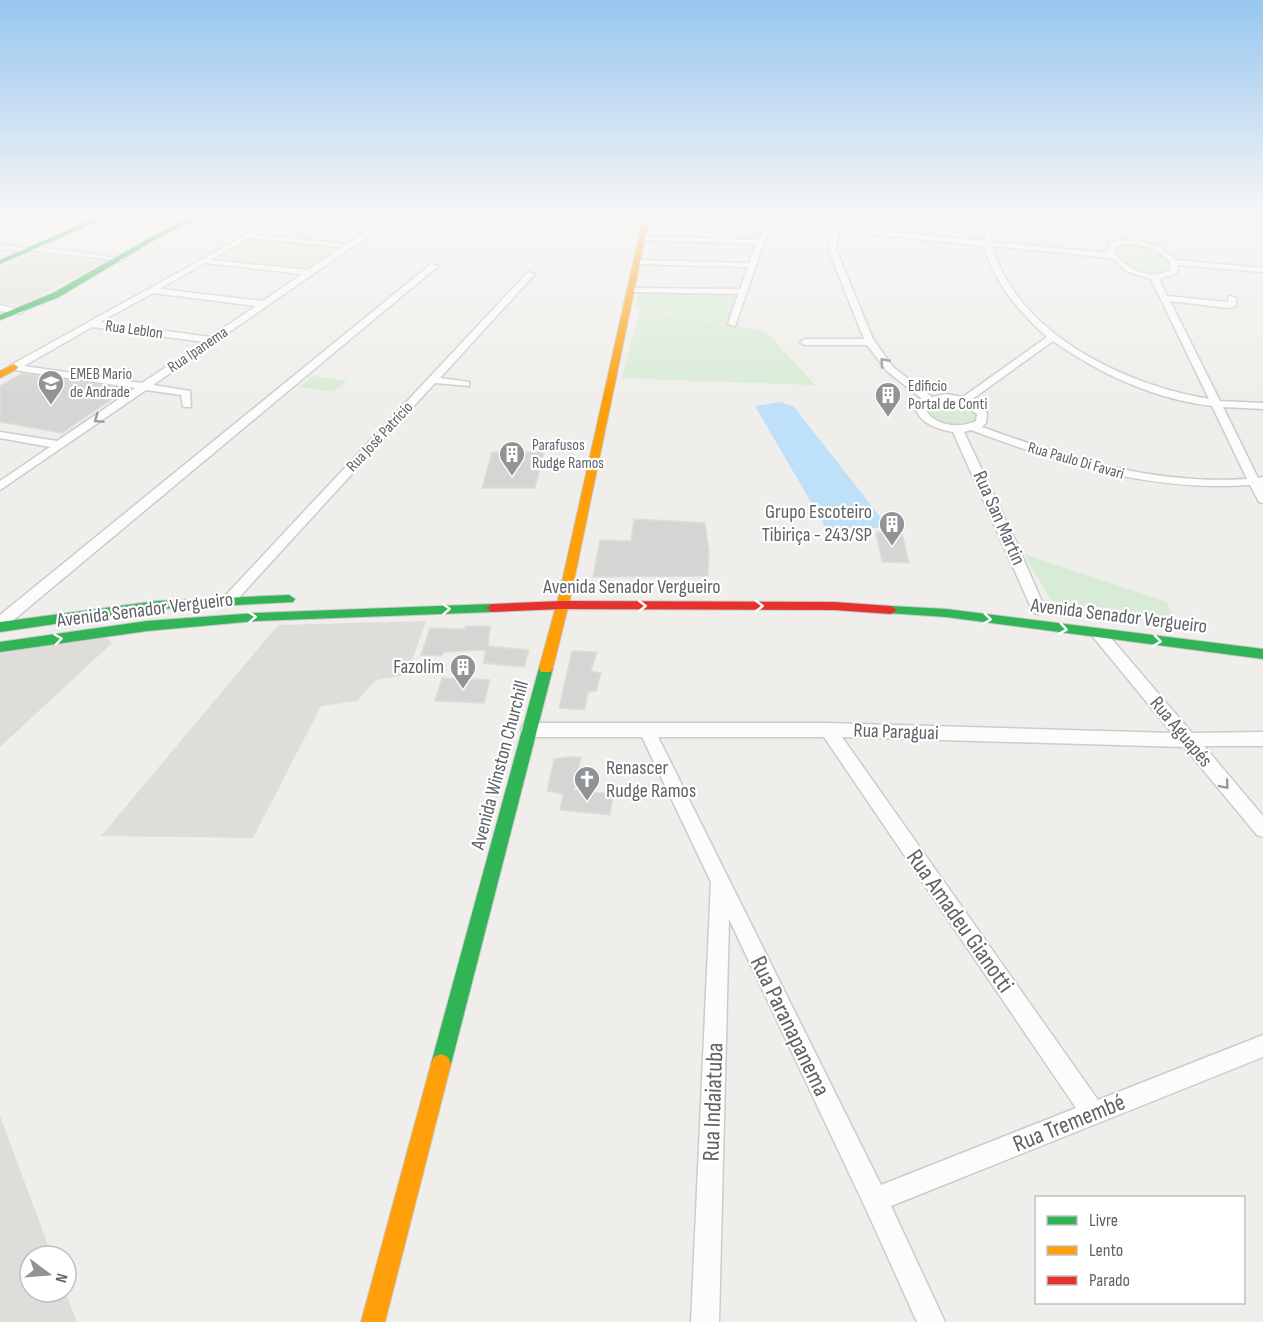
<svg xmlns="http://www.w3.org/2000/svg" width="1263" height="1322" font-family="'Sofia Sans Condensed',sans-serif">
  <rect width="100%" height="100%" fill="#efeeea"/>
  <g fill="#dfddda">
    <path d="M426 621 407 675 376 680 357 701 321 706 253 838 101 836 278 625Z"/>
    <path d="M107 638 112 643 0 747V652Z"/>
    <path d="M0 1116 52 1256H30V1292H65L77 1322H0Z"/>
  </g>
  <path fill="#e2e0da" d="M31 253 107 262 21 305 0 303V267Z"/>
  <g fill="#d8ebd6">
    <path d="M252 239 343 247 310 270 217 260Z"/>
    <path d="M1125 244C1142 243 1171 250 1170 272 1151 284 1128 268 1116 255V251Z"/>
    <path d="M638 292 735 296 728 324 636 307Z"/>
    <path d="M640 309 765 331 815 385 622 378Z"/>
    <path d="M313 376 347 381 333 392 300 387Z"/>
    <path d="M947 398 972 405 981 420 961 428 931 421 922 406 925 403Z"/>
    <path d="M1024 554 1167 602 1173 617 1051 601Z"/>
  </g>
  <path fill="#bfe0f9" d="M781 402 794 407 889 528H826L755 406Z"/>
  <g fill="#d6d5d3" stroke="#deddd9" stroke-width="1.5">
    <path d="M22 373 102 385 127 389 62 433 0 422V386Z"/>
    <path d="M492 452H544L535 488H482Z"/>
    <path d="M634 519 705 523 709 552 708 576 593 577 600 540 631 541Z"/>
    <path d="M876 532 902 533 909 563 882 562Z"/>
    <path d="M466 626H490L488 646 529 650 524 667 483 663 486 650 444 652 442 656 421 655 430 628 465 629Z"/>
    <path d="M572 651 597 652 591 671 601 673 596 691 588 692 585 710 559 708Z"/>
    <path d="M442 678 490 680 484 703 435 701Z"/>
    <path d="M566 757H581L574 790 613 794 610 815 560 810 563 794 547 791 554 759Z"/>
  </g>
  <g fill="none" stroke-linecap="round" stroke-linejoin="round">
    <g stroke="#cbcccc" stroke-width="3">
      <g id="street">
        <path d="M24 214H34L0 228V224Z"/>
        <path d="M277 214H285L256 235 347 244 390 214H398L386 223 414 228 411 230 381 227 153 385 190 391 191 407H183L181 395 146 390 0 490V481L50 447 0 438V432L57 441 135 388 14 370 11 369V365L264 225ZM249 238 342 247 308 270 211 260ZM205 263 302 274 263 301 160 289ZM153 293 256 306 210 337 100 322ZM92 327 204 342 142 383 24 366Z"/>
        <path d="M288 214H296L309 223V227L304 228 303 225Z"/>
        <path d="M684 214 769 217 771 214H777L764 242 735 326 728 324 738 294 631 292 627 290 631 288 740 289 748 267 634 264V260H637L749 263 756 244 642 240 638 238 642 236 758 240 767 221 647 217 644 215Z"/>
        <path d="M848 214H855L842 227 984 241 986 214H992L991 242 1107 253 1109 244 1120 240H1129L1118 214H1124L1137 240 1159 247 1176 260 1263 268V272L1178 265 1177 273 1159 279 1167 296 1228 302 1229 296 1236 298V306L1228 308 1170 301 1220 401 1263 403V409L1223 407 1258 478 1263 477V503L1259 502 1250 485C1152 492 1062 464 971 430L964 432 1017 544 1045 609 1038 614 1033 612 953 432C937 429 920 424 915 407L922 399 887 371 867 345H805L800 342 805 339H864L828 249 832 229ZM839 231 984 246C993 281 1020 313 1047 337L963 397 946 394 932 397 893 367 873 339 836 249ZM1121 244C1140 243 1157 248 1170 262V270C1151 281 1127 270 1115 253L1116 247ZM992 246 1111 258 1128 272 1151 279 1209 399C1125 385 1018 335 992 246ZM1053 341C1100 374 1154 399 1212 406L1247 479C1154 485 1068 458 982 427L986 423 987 413 971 400ZM946 400 962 404 977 414 976 421C960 429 931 426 925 407L928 403Z"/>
        <path d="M1232 214H1240L1263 228V233Z"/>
        <path d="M0 245 29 248 32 246 125 259 121 261 29 250 26 252 0 249Z"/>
        <path d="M431 264 438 266 5 627 0 628V615Z"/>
        <path d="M528 272 535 274 440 378 469 382V386L435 383 234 603H224L222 600 224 597Z"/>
        <path d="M0 305 24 311 20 314 0 311Z"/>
        <path d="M1099 629 1104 630 1192 733 1263 732V746H1204L1263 816V837L1257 835 1184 747 842 737 1098 1100 1263 1035V1057L891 1206 945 1322H917L866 1209 729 919 719 1322H691L711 882 642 737H529L523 735 521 730 523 725 529 723H828L1172 733 1094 638 1092 634ZM658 737H824L1076 1108 881 1185Z"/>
      </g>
    </g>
    <g stroke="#cacacb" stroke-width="2">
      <g id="fast">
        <path d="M105 214H114L0 264V260Z"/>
        <path d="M198 214H206L154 240 59 297 0 320V315L53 293 150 238Z"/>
        <path d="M289 595 295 599 293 602 157 609 0 632V622L157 601Z"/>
        <path d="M492 604 498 608 492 612 256 621 147 631 0 652V642L147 621 256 613Z"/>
        <path d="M891 606 946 609 1263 649V659L946 617 887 613 885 610 887 607Z"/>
        <path d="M546 663 551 664 553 668 451 1064 448 1071 441 1074 434 1071 431 1064 539 668 541 664Z"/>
      </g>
    </g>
    <g stroke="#cacacb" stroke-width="2">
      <g id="slow">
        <path d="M644 214H650L571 595 553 668 551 672H541L539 668 559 595Z"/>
        <path d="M14 364 18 367 17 369 0 378V371Z"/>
        <path d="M441 1054 448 1057 451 1064 385 1322H361L431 1064 434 1057Z"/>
      </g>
    </g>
    <g stroke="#cacacb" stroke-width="2">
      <path id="jam" d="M562 601 834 602 891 606 897 610 891 614 834 610 562 609 492 612 486 608 492 604Z"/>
    </g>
    <use href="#street" fill="#fdfcfc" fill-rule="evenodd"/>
    <use href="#fast" fill="#30b455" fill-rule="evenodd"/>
    <use href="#slow" fill="#ff9f0a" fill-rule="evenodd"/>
    <use href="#jam" fill="#e5322d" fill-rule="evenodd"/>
  </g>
  <defs><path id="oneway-chevron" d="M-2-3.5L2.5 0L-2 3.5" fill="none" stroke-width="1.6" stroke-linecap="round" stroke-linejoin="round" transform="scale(1.5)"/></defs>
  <g stroke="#96999c">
    <use href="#oneway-chevron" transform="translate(884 362) rotate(-132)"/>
    <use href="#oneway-chevron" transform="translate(98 419) rotate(145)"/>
    <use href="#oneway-chevron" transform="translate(1225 785) rotate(50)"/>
  </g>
  <g stroke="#fff">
    <use href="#oneway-chevron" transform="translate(642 606)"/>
    <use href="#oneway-chevron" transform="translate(759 606)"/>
    <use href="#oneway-chevron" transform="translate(446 609) rotate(-2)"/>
    <use href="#oneway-chevron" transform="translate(252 617) rotate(-4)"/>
    <use href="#oneway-chevron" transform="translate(987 619) rotate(7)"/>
    <use href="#oneway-chevron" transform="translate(1063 629) rotate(9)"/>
    <use href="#oneway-chevron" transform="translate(58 639) rotate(-8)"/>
    <use href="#oneway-chevron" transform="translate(1157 641) rotate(7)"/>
  </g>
  <linearGradient id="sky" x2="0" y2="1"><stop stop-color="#97c6ef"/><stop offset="0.54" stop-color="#f8f7f6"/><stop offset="1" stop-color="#f8f7f6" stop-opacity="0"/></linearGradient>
  <rect width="1263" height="399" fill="url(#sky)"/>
  <defs>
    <g id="school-pin" transform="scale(1.35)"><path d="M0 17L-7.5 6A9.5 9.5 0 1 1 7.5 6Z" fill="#919496" stroke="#fff"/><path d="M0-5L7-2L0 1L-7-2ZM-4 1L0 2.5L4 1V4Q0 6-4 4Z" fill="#fff"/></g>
    <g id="building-pin" transform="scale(1.35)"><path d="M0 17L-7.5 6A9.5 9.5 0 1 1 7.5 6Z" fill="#919496" stroke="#fff"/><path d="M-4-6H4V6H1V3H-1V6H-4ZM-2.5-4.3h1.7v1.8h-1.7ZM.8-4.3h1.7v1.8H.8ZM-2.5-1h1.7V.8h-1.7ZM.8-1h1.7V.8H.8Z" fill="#fff"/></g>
    <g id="church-pin" transform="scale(1.35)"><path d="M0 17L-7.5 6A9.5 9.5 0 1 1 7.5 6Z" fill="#919496" stroke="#fff"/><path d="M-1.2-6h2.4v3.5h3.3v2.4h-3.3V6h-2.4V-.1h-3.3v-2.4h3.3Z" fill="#fff"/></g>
  </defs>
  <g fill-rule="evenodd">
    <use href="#school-pin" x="51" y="383"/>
    <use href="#building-pin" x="888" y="395"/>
    <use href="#building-pin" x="512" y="454"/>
    <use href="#building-pin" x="892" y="524"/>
    <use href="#building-pin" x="463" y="667"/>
    <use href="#church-pin" x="587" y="779"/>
  </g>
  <g text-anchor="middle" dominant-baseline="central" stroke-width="4.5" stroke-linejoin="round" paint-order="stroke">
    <g font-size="16" fill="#5f6368" stroke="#fff">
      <text transform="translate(134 330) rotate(8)">Rua Leblon</text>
      <text transform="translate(198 350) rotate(-34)">Rua Ipanema</text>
      <text transform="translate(380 437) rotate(-47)">Rua José Patrício</text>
      <text transform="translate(1076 461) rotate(16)">Rua Paulo Di Favari</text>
    </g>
    <g font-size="16" fill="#5f6368" stroke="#fff" text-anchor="start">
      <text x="70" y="374">EMEB Mario<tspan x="70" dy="18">de Andrade</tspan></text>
      <text x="908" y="386">Edificio<tspan x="908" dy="18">Portal de Conti</tspan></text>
      <text x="532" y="445">Parafusos<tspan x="532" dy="18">Rudge Ramos</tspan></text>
    </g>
    <g font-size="20" fill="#5f6368" stroke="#fff" text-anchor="end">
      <text x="872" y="512">Grupo Escoteiro<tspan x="872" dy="23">Tibiriça - 243/SP</tspan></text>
      <text x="444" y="667">Fazolim</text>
      <text x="606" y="768" text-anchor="start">Renascer<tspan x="606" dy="23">Rudge Ramos</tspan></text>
    </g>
    <g font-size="20" fill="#5f6368" stroke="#fff">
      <text transform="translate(999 518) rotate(66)">Rua San Martin</text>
      <text x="632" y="587">Avenida Senador Vergueiro</text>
      <text transform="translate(145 610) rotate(-7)">Avenida Senador Vergueiro</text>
      <text transform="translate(1119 616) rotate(7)">Avenida Senador Vergueiro</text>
      <text transform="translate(896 732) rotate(2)">Rua Paraguai</text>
      <text transform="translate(1181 732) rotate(50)">Rua Aguapés</text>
      <text transform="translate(500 765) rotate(-75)">Avenida Winston Churchill</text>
    </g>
    <g font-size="24" fill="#5f6368" stroke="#fff">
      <text transform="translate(960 921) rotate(55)">Rua Amadeu Gianotti</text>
      <text transform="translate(790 1026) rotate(64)">Rua Paranapanema</text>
      <text transform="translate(713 1102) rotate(-88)">Rua Indaiatuba</text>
      <text transform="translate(1069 1123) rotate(-22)">Rua Tremembé</text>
    </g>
  </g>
  <rect x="1035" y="1196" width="210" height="108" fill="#ffffff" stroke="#bfc1c3" stroke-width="1.5"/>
  <rect x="1047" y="1216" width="30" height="9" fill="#30b455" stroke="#bfc1c3" stroke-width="1.5"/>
  <text x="1089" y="1226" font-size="18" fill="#5f6368">Livre</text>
  <rect x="1047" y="1246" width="30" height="9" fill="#ff9f0a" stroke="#bfc1c3" stroke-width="1.5"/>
  <text x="1089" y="1256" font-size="18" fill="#5f6368">Lento</text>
  <rect x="1047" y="1276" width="30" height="9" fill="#e5322d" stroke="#bfc1c3" stroke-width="1.5"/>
  <text x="1089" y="1286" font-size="18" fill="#5f6368">Parado</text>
  <g transform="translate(48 1274) rotate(106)"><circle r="28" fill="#ffffff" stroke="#bfc1c3" stroke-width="1.5"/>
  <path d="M0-4.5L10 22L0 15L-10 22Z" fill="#919496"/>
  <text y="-9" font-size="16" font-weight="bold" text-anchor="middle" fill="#5f6368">N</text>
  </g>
</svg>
